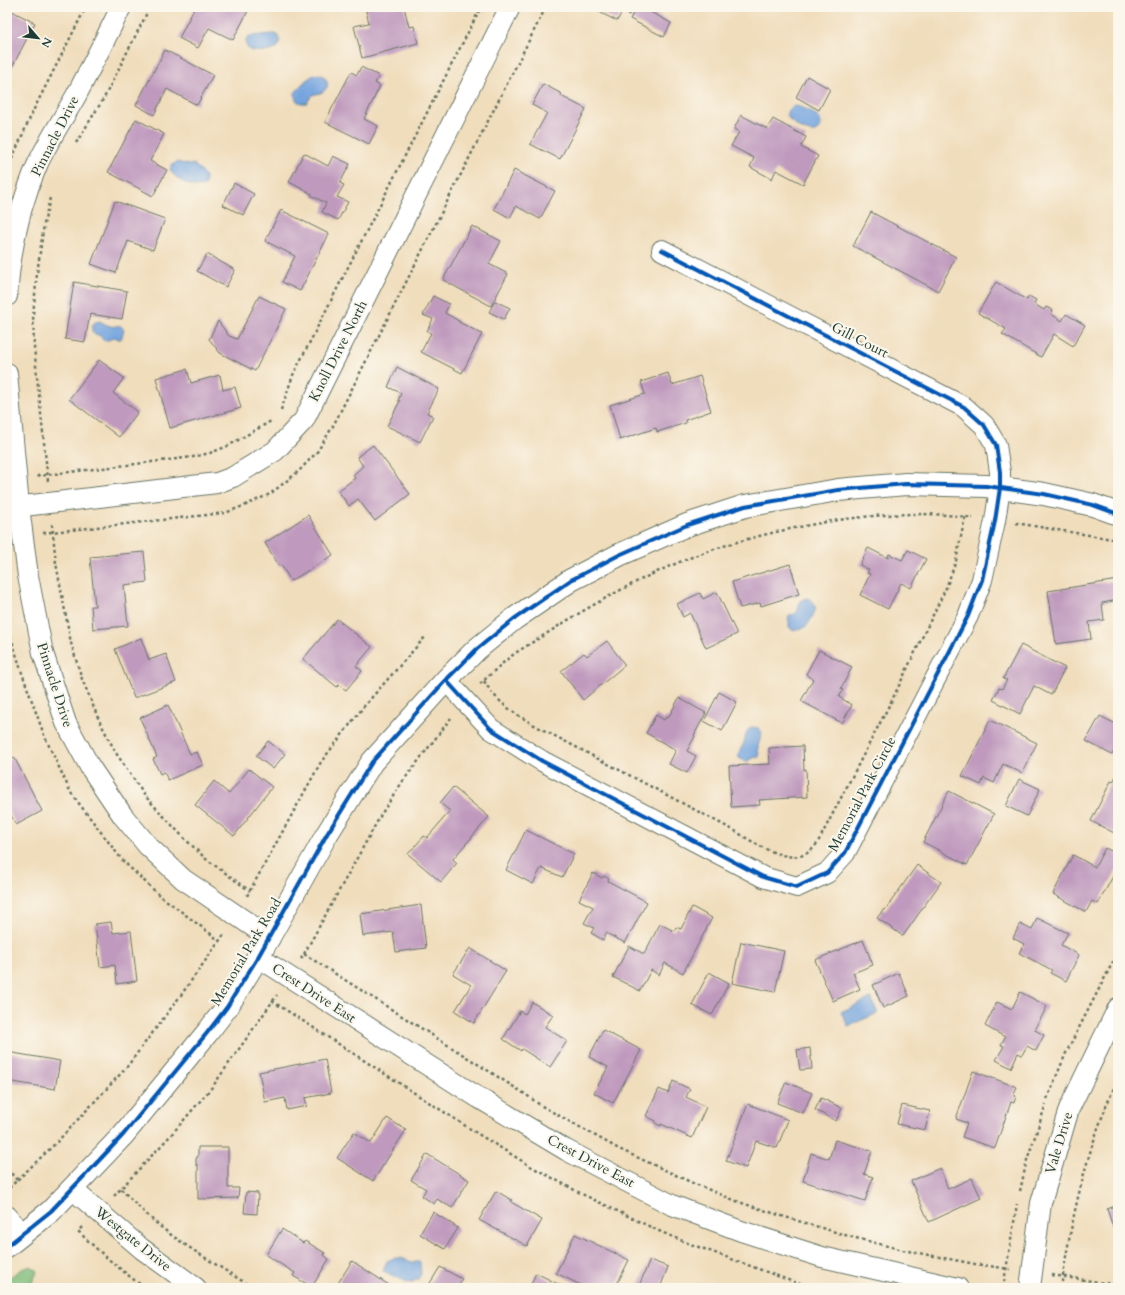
<svg xmlns="http://www.w3.org/2000/svg" width="1125" height="1295" font-family="Cardo,serif">
  <rect width="100%" height="100%" fill="#fbf7ec"/>
  <filter id="ink" filterUnits="userSpaceOnUse"><feTurbulence type="fractalNoise" baseFrequency=".025" numOctaves="2"/><feDisplacementMap in="SourceGraphic" scale="8" xChannelSelector="R" yChannelSelector="G"/><feConvolveMatrix kernelMatrix="1 2 1 2 8 2 1 2 1" color-interpolation-filters="sRGB"/></filter>
  <filter id="wash" filterUnits="userSpaceOnUse"><feTurbulence type="fractalNoise" baseFrequency=".012" numOctaves="4" result="noise"/><feDisplacementMap in="SourceGraphic" scale="16" xChannelSelector="R" yChannelSelector="G"/><feGaussianBlur stdDeviation="0.9" result="paint"/><feColorMatrix in="noise" values="0 0 0 0 0 0 0 0 0 0 0 0 0 0 0 0 0 1.4 0 .05"/><feComposite in="paint" operator="in"/></filter>
  <g filter="url(#wash)">
    <rect width="100%" height="100%" fill="#f0ddbc"/>
    <path fill="#80bc7a" stroke="#507c57" d="M31 1266 38 1271 29 1288H7V1279L22 1269Z"/>
    <g fill="#75a4de" stroke="#4a7089">
      <path d="M272 34H276C279 37 280 39 280 42 279 54 260 51 252 51 245 48 244 42 249 36Z"/>
      <path d="M318 74C325 75 331 84 325 90 322 94 317 93 313 95 310 97 309 100 307 103 299 104 294 101 295 93 301 85 308 76 318 74Z"/>
      <path d="M795 106C801 106 816 114 819 118 824 125 818 134 810 132 800 130 774 113 795 106Z"/>
      <path d="M177 162 189 165 194 164C200 171 210 176 204 186 193 190 175 179 170 170L172 165Z"/>
      <path d="M100 321C103 323 107 325 110 326 117 328 120 321 124 331L121 339H118L115 337 106 341C103 340 103 338 100 336 97 334 94 335 92 331V326L95 322Z"/>
      <path d="M807 598C823 604 812 618 806 627L793 631 789 627V621L788 618 790 615C804 614 793 601 807 598Z"/>
      <path d="M752 727 759 728 762 733 758 746 759 757 752 758 746 762 739 758 738 754 744 743 747 731Z"/>
      <path d="M871 998 878 1013 848 1026 841 1012Z"/>
      <path d="M394 1258H401L412 1262H420L421 1274 418 1279 412 1282H407L383 1271V1270L387 1261Z"/>
    </g>
    <g id="blocks">
      <g fill="#bf9abe">
        <path d="M195 7H240L248 11 233 40 209 28 198 48 179 38Z"/>
        <path d="M365 7H404L409 27 414 26 418 43 362 58 354 26 369 23Z"/>
        <path d="M589 7H633L629 15 622 12 617 21Z"/>
        <path d="M637 7H641L671 23 664 37 630 19Z"/>
        <path d="M8 9 35 23 7 77V11Z"/>
        <path d="M165 50 213 75 197 105 167 89 154 115 136 105Z"/>
        <path d="M361 67 379 76 375 83 380 86 364 119 378 126 369 144 325 122 351 72 357 75Z"/>
        <path d="M807 76 830 89 819 110 796 97Z"/>
        <path d="M543 84 562 94 561 96 586 109 560 159 530 144 547 113 532 105Z"/>
        <path d="M741 115 767 129 773 119 806 137 801 147 818 156 803 184 776 170 772 179 750 167 754 158 731 146 739 132 734 129Z"/>
        <path d="M136 119 164 134 150 161 167 170 153 196 108 172Z"/>
        <path d="M304 153 328 166 333 156 350 164 340 183 344 185 337 197 348 202 338 220 322 212 326 203 312 196V194L289 182Z"/>
        <path d="M514 170 555 191 540 219 516 206 510 218 494 209Z"/>
        <path d="M234 183 254 194 243 215 223 205Z"/>
        <path d="M115 201 165 219 153 250 128 241 116 273 91 264Z"/>
        <path d="M281 210 329 234 300 291 282 282 295 256 265 241Z"/>
        <path d="M871 212 956 257 938 291 853 246Z"/>
        <path d="M472 226 501 241 489 264 508 274 491 306 443 280Z"/>
        <path d="M207 254 235 270 226 287 197 271Z"/>
        <path d="M74 282 127 291 122 319 90 314 85 342 65 339Z"/>
        <path d="M996 282 1027 300 1029 296 1036 300 1034 304 1044 310 1046 307 1053 310 1051 314 1062 321 1066 314 1085 325 1073 346 1054 334 1041 357 1002 334 1006 329 978 313Z"/>
        <path d="M259 296 286 309 255 371 220 353 209 339 218 321 229 336 237 339Z"/>
        <path d="M433 296 449 304 445 313 459 321V322L482 334 462 373 421 352 431 333 427 331 433 319 423 315Z"/>
        <path d="M495 301 510 308 504 319 489 312Z"/>
        <path d="M99 360 124 378 113 393 138 412 119 437 69 399Z"/>
        <path d="M397 367 439 389 427 413 433 416 420 442 387 426 400 401H398L401 393 388 387Z"/>
        <path d="M187 369 191 383 220 375 223 390 235 387 241 408 170 428 156 378Z"/>
        <path d="M668 373 672 385 700 376 711 411 685 420 686 423 657 432 656 428 620 440 610 405 645 394 641 382Z"/>
        <path d="M373 445 410 494 375 521 358 499 349 506 338 491 355 478 353 475 363 466 357 457Z"/>
        <path d="M308 515 333 555 291 581 281 565 279 566 265 543Z"/>
        <path d="M868 548 888 558 889 554 902 560 908 550 926 559 911 588 901 583 888 609 860 595 870 574 867 573 869 570 860 565Z"/>
        <path d="M144 552 147 582 124 585 128 626 93 629 91 606H95L90 557Z"/>
        <path d="M790 564 799 594 761 606 760 603 740 608 732 582Z"/>
        <path d="M1118 580V600L1102 603 1104 620 1089 622 1091 639 1056 644 1048 591Z"/>
        <path d="M717 592 737 634 706 648 690 613 683 617 677 604 700 593 703 599Z"/>
        <path d="M337 619 372 647 356 666 362 671 346 690 339 685 337 687 303 659Z"/>
        <path d="M141 638 149 660 166 654 176 682 134 698 115 649Z"/>
        <path d="M607 641 625 665 583 700 561 671 584 653 587 656Z"/>
        <path d="M1021 645 1065 668 1051 695 1034 686 1020 714 993 700 999 688 1002 689 1007 680 1003 679Z"/>
        <path d="M819 650 852 667 841 689 843 690 839 697 852 705 842 723 801 701 813 679 806 674Z"/>
        <path d="M719 692 737 702 722 731 704 721Z"/>
        <path d="M679 698 706 713 694 735 695 736 687 751 696 756 687 773 669 764 676 750 646 733 656 715 664 720 666 717 668 718Z"/>
        <path d="M168 705 190 754 197 752 203 765 168 780 164 772 160 774 153 759 157 757 140 718Z"/>
        <path d="M1100 716 1118 725V744L1112 755 1086 741Z"/>
        <path d="M990 720 1037 743 1022 773 1003 764 994 783 984 778 981 785 962 776Z"/>
        <path d="M268 741 285 754 273 769 256 756Z"/>
        <path d="M803 746 804 770 806 769 807 797 759 800 760 805 731 807 729 766 770 764 769 748Z"/>
        <path d="M14 757 42 811 16 825 7 808V761Z"/>
        <path d="M249 769 272 787 234 836 195 805 214 781 229 794Z"/>
        <path d="M1116 776 1118 777V835L1091 821 1111 781 1113 782Z"/>
        <path d="M1019 779 1040 789 1027 816 1006 806Z"/>
        <path d="M453 787 489 817 453 859 457 863 441 882 408 854 424 836 427 838 450 811 440 803Z"/>
        <path d="M949 791 994 814 967 865 923 842Z"/>
        <path d="M526 830 574 854 562 877 541 868 533 884 506 870Z"/>
        <path d="M1105 848 1118 854V867L1098 904 1092 901 1086 912 1053 894 1073 855 1095 867Z"/>
        <path d="M917 865 941 882 903 936 877 918 884 909 885 910Z"/>
        <path d="M593 873 602 878 604 876 609 879 608 881 647 902 625 943 606 933 603 940 591 933 594 928 584 923 593 907 579 900Z"/>
        <path d="M421 905 426 948 396 952 393 932 363 936 360 914Z"/>
        <path d="M692 907 712 918 683 973 665 963 659 975 651 970 640 991 613 977 629 946 644 954 660 924 674 931 676 927 681 929Z"/>
        <path d="M1037 918 1068 933 1061 945 1079 955 1066 981 1050 973 1052 970 1019 953 1024 944 1013 938 1020 924 1032 930Z"/>
        <path d="M111 922 113 933 131 931 137 981 117 984 115 965 100 967 95 924Z"/>
        <path d="M863 940 873 965 853 973 860 989 833 1001 815 960Z"/>
        <path d="M741 942 784 951 775 992 732 983Z"/>
        <path d="M470 948 506 971 474 1023 455 1011 471 985 453 974Z"/>
        <path d="M709 972 729 983 712 1015 692 1005Z"/>
        <path d="M899 973 909 996 883 1008 873 985Z"/>
        <path d="M1020 992 1047 1006 1035 1030 1044 1035 1036 1051 1027 1046 1022 1055 1018 1053 1011 1068 996 1060 1004 1046 1001 1045 1005 1037 985 1026 997 1002 1012 1009Z"/>
        <path d="M532 1002 553 1015 545 1027 567 1041 550 1067 522 1049 521 1051 503 1039 520 1011 525 1014Z"/>
        <path d="M603 1030 641 1050 613 1103 594 1093 608 1067 589 1057Z"/>
        <path d="M810 1048 812 1069 800 1070 797 1050Z"/>
        <path d="M7 1052 60 1061 55 1089 7 1081Z"/>
        <path d="M325 1059 331 1093 305 1098 307 1106 287 1110 285 1098 265 1102 259 1072Z"/>
        <path d="M973 1071 1017 1087 1013 1095 1016 1096 1014 1103 1011 1102 995 1148 962 1137 967 1123 956 1119Z"/>
        <path d="M673 1081 690 1089 686 1097 706 1107 692 1138 661 1124V1126L655 1123 656 1121 646 1116 659 1089 668 1093Z"/>
        <path d="M786 1082 812 1093 803 1113 777 1103Z"/>
        <path d="M821 1098 842 1108 836 1121 815 1110Z"/>
        <path d="M748 1104 788 1120 777 1148 756 1141 746 1168 726 1161Z"/>
        <path d="M902 1105 930 1111 925 1130 897 1124Z"/>
        <path d="M387 1118 406 1130 373 1181 337 1158 354 1132 371 1143Z"/>
        <path d="M835 1140 872 1151 864 1174 873 1177 865 1201 803 1181 811 1153 829 1159Z"/>
        <path d="M198 1147H228V1188H239L238 1198 198 1199V1165H196V1158L198 1157Z"/>
        <path d="M427 1154 469 1180 452 1208 437 1199 434 1204 422 1196 426 1189 411 1180Z"/>
        <path d="M940 1168 948 1189 972 1178 981 1198 929 1222 911 1181Z"/>
        <path d="M496 1191 512 1200 511 1202 542 1220 527 1246 479 1220Z"/>
        <path d="M246 1192 258 1193 257 1214 244 1213Z"/>
        <path d="M1118 1205V1228L1114 1230 1107 1209Z"/>
        <path d="M433 1212 458 1228 445 1249 420 1234Z"/>
        <path d="M282 1229 303 1243 305 1241 325 1253 324 1255 329 1259 312 1287 293 1276 295 1273 266 1255Z"/>
        <path d="M575 1234 629 1260 615 1288H608L604 1286 603 1288H587L556 1273Z"/>
        <path d="M650 1260 668 1267 660 1288H638Z"/>
        <path d="M352 1261 389 1285 387 1288H335Z"/>
        <path d="M440 1267 462 1279 457 1288H427Z"/>
        <path d="M536 1273 566 1288H529Z"/>
      </g>
    </g>
  </g>
  <g filter="url(#ink)">
    <use href="#blocks" fill-opacity="0" stroke="#687564" stroke-width="1"/>
    <g fill="none" stroke-linecap="round" stroke-linejoin="round">
      <g stroke="#687564" stroke-width="22">
        <g id="street">
          <path d="M7 296C10 252 20 204 38 163 49 140 64 117 77 94 92 65 107 36 121 7"/>
          <path d="M7 373 19 507 28 576 43 653 66 723 90 767 123 816 148 846 183 879 270 938"/>
          <path d="M7 508 217 483 233 477 275 451 304 420 510 7"/>
          <path d="M446 680 465 701 491 729 542 761 763 877 797 887 827 873 845 853 968 616 982 580 995 521 1000 488V472L996 445 984 425 964 407 662 250"/>
          <path d="M258 957 479 1098 566 1150 672 1205 741 1231 822 1257 958 1288"/>
          <path d="M72 1189 142 1249 196 1288"/>
          <path d="M7 1216 22 1234"/>
          <path d="M1030 1288 1041 1203 1069 1109 1118 1008"/>
        </g>
      </g>
      <g stroke="#687564" stroke-width="24">
        <path id="secondary" d="M7 1246 51 1211 123 1135 207 1033 227 1007 258 957 327 834 372 762 446 680 477 649 514 619 571 580 619 555 687 525 745 506 838 490 906 484 986 486 1044 494 1093 505 1118 514"/>
      </g>
      <g stroke="#687564" stroke-width="2.5" stroke-dasharray="3 3" stroke-linecap="butt">
        <path d="M76 143 104 98 150 7"/>
        <path d="M7 170 34 109 86 7"/>
        <path d="M281 410 293 375 481 7"/>
        <path d="M37 476 193 457 210 453 228 446 271 421"/>
        <path d="M48 481 34 347 33 315 37 274 44 224 50 198"/>
        <path d="M1016 523 1118 540"/>
        <path d="M52 524 56 563 71 643 82 679 99 720 116 753 145 796 183 837 206 859 250 891"/>
        <path d="M43 533 225 513 246 505 270 494 298 472 317 452 333 426 546 7"/>
        <path d="M7 625 22 673 44 735 71 793 123 861 158 894 220 941"/>
        <path d="M484 681C498 704 514 713 536 726L735 831C753 842 790 868 810 851 813 849 816 845 818 842L893 698 946 588 956 561 965 517"/>
        <path d="M480 684C491 674 502 663 514 654 529 644 545 635 560 625 602 599 646 575 692 557 736 540 785 529 832 521 879 514 926 511 973 518"/>
        <path d="M247 896 321 762 365 705 426 636"/>
        <path d="M304 954 382 813 403 781 451 718"/>
        <path d="M301 959 304 954 525 1094 540 1105 619 1149 695 1184 739 1202 785 1217 852 1237 903 1250 975 1264 1010 1269"/>
        <path d="M272 1001 478 1134 532 1167 582 1194 659 1231 690 1244 707 1250 791 1281 815 1288"/>
        <path d="M1047 1099 1066 1053 1118 952"/>
        <path d="M7 1169 17 1180"/>
        <path d="M9 1188 56 1143 126 1068 181 995 225 933"/>
        <path d="M121 1189C135 1203 149 1218 166 1231 194 1252 224 1269 253 1288"/>
        <path d="M1020 1191 1027 1160 1046 1104"/>
        <path d="M114 1196 171 1135 213 1086 277 995"/>
        <path d="M82 1227 78 1231C99 1252 122 1271 145 1288"/>
        <path d="M1052 1275 1118 1285"/>
        <path d="M1003 1288 1017 1204"/>
        <path d="M1061 1288C1072 1215 1087 1146 1118 1079"/>
      </g>
      <use href="#street" stroke="#fff" stroke-width="20"/>
      <use href="#secondary" stroke="#fff" stroke-width="22"/>
      <g stroke="#fbf7ec" stroke-width="6">
        <g id="cycleway">
          <path d="M446 680 465 701 491 729 542 761 763 877 797 887 827 873 845 853 968 616 982 580 995 521 1000 488V472L996 445 984 425 964 407 662 250"/>
          <path d="M7 1246 51 1211 123 1135 207 1033 227 1007 258 957 327 834 372 762 446 680 477 649 514 619 571 580 619 555 687 525 745 506 838 490 906 484 986 486 1044 494 1093 505 1118 514"/>
        </g>
      </g>
      <use href="#cycleway" stroke="#0057b8" stroke-width="4"/>
    </g>
  </g>
  <g text-anchor="middle" dominant-baseline="central" stroke-width="4" stroke-linejoin="round" paint-order="stroke">
    <g font-size="14" fill="#1f3d34" stroke="#fbf7ec">
      <text transform="translate(55 136) rotate(-63)">Pinnacle Drive</text>
      <text transform="translate(860 340) rotate(27)">Gill Court</text>
      <text transform="translate(338 351) rotate(-63)">Knoll Drive North</text>
      <text transform="translate(55 685) rotate(72)">Pinnacle Drive</text>
      <text transform="translate(862 794) rotate(-62)">Memorial Park Circle</text>
      <text transform="translate(246 952) rotate(-59)">Memorial Park Road</text>
      <text transform="translate(314 993) rotate(33)">Crest Drive East</text>
      <text transform="translate(1059 1143) rotate(-73)">Vale Drive</text>
      <text transform="translate(591 1161) rotate(28)">Crest Drive East</text>
      <text transform="translate(133 1239) rotate(39)">Westgate Drive</text>
    </g>
  </g>
  <rect width="1125" height="1295" fill="none" stroke="#fbf7ec" stroke-width="24"/>
  <g transform="translate(38 38) rotate(118)" stroke="#fbf7ec" stroke-width="3" paint-order="stroke">
  <path d="M0-3L7 15L0 10L-7 15Z" fill="#1f3d34"/>
  <text y="-6" font-size="11" font-weight="bold" text-anchor="middle" fill="#1f3d34">N</text>
  </g>
</svg>
